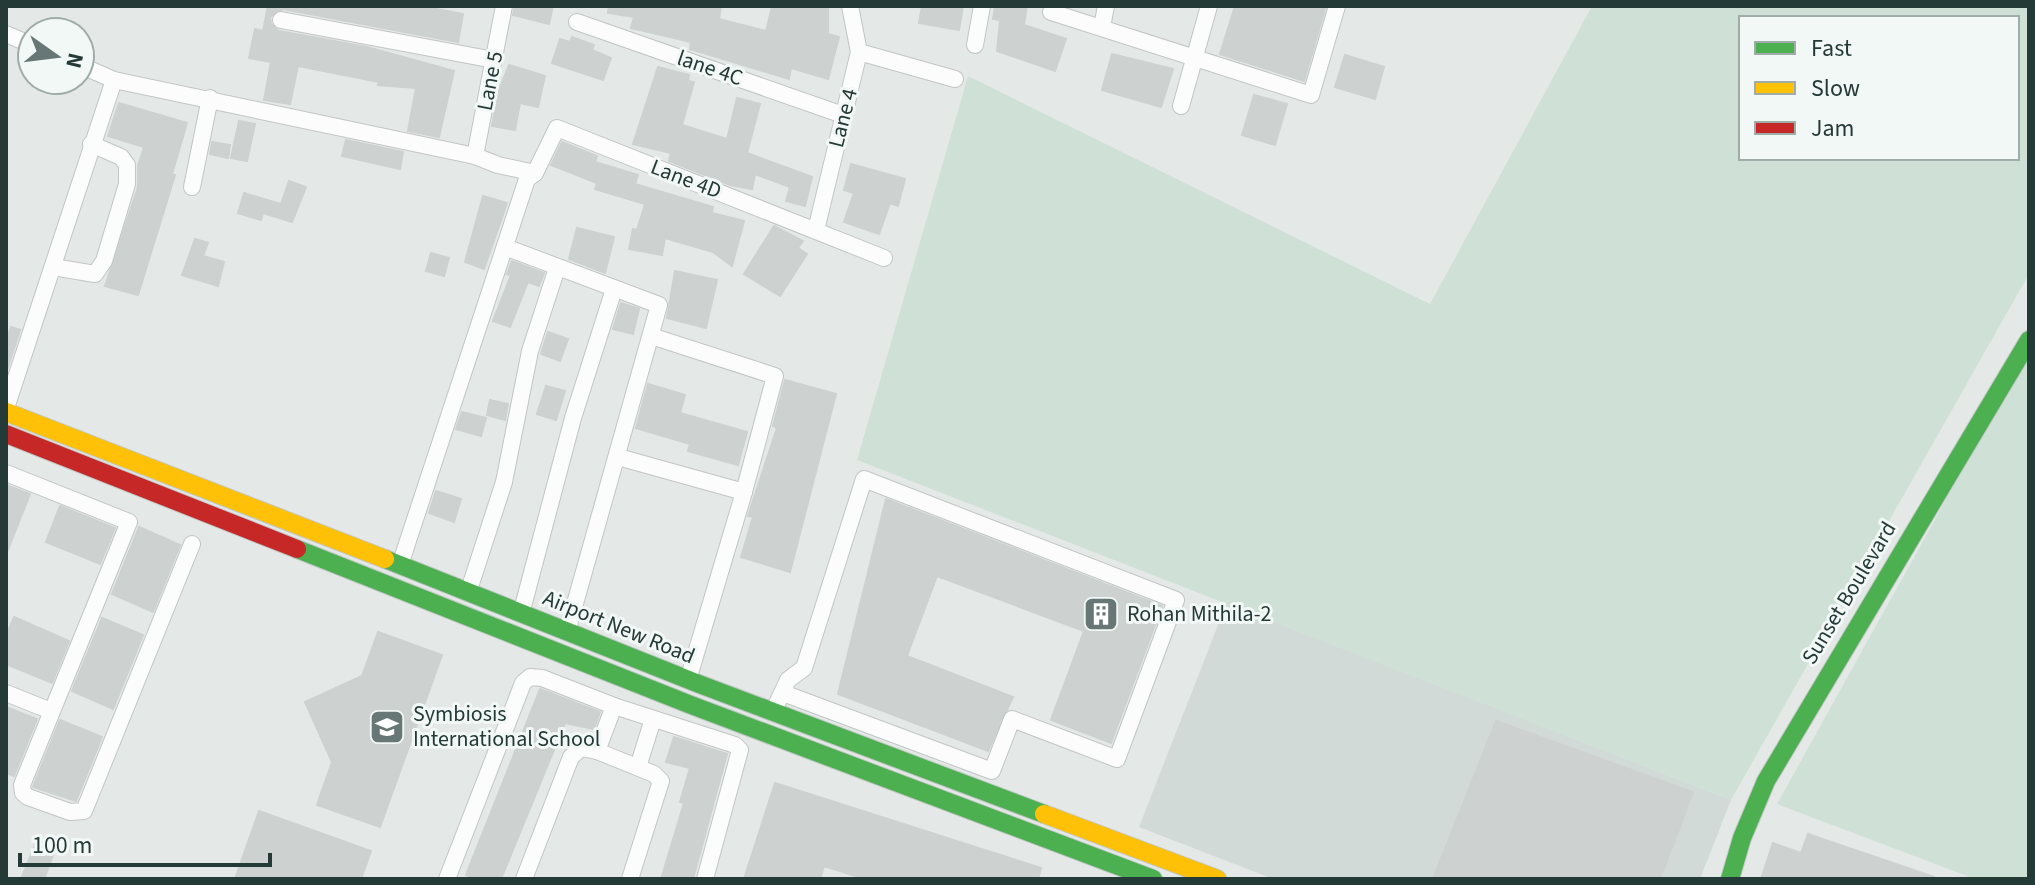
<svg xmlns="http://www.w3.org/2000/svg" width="2035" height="885" font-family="'Source Sans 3',sans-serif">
  <rect width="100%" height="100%" fill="#e4e9e7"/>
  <path fill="#d2dad7" d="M1227 602 1731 800 1700 879H1273L1139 827Z"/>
  <g fill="#cfe1d6" fill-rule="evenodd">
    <path d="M1592 6H2029V274L1731 800 857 460 968 76 1430 304ZM1741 18H2017V158H1741Z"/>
    <path d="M2029 350V879H1975L1777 804Z"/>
  </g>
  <g fill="#cdd2d0" stroke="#cdd2d0" stroke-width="2">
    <path d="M268 6H421L463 14 458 42 283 9 270 17 271 24 279 31 367 47 454 71 439 137 408 131 416 88 378 85 379 82 298 66 290 104 264 100 271 62 249 58 255 29 263 31Z"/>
    <path d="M515 6H553L549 24 513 15Z"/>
    <path d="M609 6H721L719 19 766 31 772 6 794 9 795 6H828V34L839 37 828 79 791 68 789 79 690 49 691 42 631 28 634 17 608 13Z"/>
    <path d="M922 6H963L959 30 919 23Z"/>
    <path d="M995 6H1027L1024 25 1066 39 1055 71 997 51 1000 20 993 19Z"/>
    <path d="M1235 6H1326L1304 81 1220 54Z"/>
    <path d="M572 37 594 45 592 50 611 58 603 80 552 63 560 39 570 42Z"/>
    <path d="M1112 54 1173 69 1161 107 1102 90Z"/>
    <path d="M1345 55 1384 67 1375 99 1335 87Z"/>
    <path d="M509 65 545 76 538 107 520 103 515 130 492 126 499 90Z"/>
    <path d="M658 67 689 75 688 81 694 82 682 125 727 139 737 98 760 104 747 153 812 177 805 206 786 201 790 187 755 174 752 189 730 185 669 161 671 153 633 144Z"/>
    <path d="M1254 95 1287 104 1275 145 1242 135Z"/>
    <path d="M119 103 187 123 172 174 175 175 138 295 105 286 138 187V166L144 147 108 136Z"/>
    <path d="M239 121 255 124 247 161 231 158Z"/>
    <path d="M346 140 403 152 400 169 342 156Z"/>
    <path d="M212 142 230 145 228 158 210 154Z"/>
    <path d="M562 142 597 156 595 162 638 175 635 184 713 207 712 213 744 221 732 266 713 252 665 238 662 255 629 249 633 229 637 230 645 204 595 189 597 183 551 165Z"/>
    <path d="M851 164 905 179 898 206 890 203 879 234 844 222 854 193 844 190Z"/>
    <path d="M289 181 306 187 292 222 263 213 261 220 238 213 244 193 281 204Z"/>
    <path d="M483 196 507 203 484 269 465 262Z"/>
    <path d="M774 226 803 241 798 248 807 254 780 296 744 274Z"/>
    <path d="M577 228 614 237 605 273 569 259Z"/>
    <path d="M195 239 208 243 203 256 224 262 218 286 182 275Z"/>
    <path d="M431 253 449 258 444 276 426 271Z"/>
    <path d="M512 261 544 273 539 286 528 282 510 327 493 321 511 275 507 274Z"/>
    <path d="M675 271 717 280 706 328 667 318Z"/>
    <path d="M621 303 639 309 633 334 613 329Z"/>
    <path d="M11 327 20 330 6 373V342Z"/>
    <path d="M548 332 568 339 560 361 541 354Z"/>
    <path d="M785 380 836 394 790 572 741 557 753 517 748 516 777 428 773 426Z"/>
    <path d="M648 384 685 395 680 413 747 432 738 465 688 451 690 444 636 428Z"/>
    <path d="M546 386 565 391 556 420 537 414Z"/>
    <path d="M490 400 508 404 505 420 487 415Z"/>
    <path d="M462 412 486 418 481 436 456 429Z"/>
    <path d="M6 485 30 494 7 552H6Z"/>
    <path d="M436 491 461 499 454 522 429 513Z"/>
    <path d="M886 499 1162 606 1111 743 1051 720 1084 631 937 576 907 656 1013 697 988 751 838 694Z"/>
    <path d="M60 506 115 528 100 564 46 542Z"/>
    <path d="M139 527 180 545 153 612 112 594Z"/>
    <path d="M14 617 69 641 52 683 6 664V636Z"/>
    <path d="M102 618 143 635 113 709 72 691Z"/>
    <path d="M378 632 442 655 380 827 317 805 332 762 305 702 362 676Z"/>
    <path d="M540 689 600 712 594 729 565 723 501 879H476L466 875Z"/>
    <path d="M6 707 37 719 14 776 6 773Z"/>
    <path d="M60 720 102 737 76 801 33 787Z"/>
    <path d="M1496 721 1693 792 1660 879H1433Z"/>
    <path d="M674 737 727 754 693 879 662 876 684 803 680 802 690 768 666 762Z"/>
    <path d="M775 783 1041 868 1038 879H865L824 866 820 879H744Z"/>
    <path d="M259 811 371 851 361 879H235Z"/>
    <path d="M1808 834 1934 877V879H1761L1773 843 1801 853Z"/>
    <path d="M37 840 56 847 44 879H21Z"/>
  </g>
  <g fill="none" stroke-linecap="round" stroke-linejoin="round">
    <g stroke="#c1c6c4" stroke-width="18">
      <g id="street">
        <path d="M1051 12 1311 95 1337 6"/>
        <path d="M281 20 494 60"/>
        <path d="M577 22 843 115"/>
        <path d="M1102 27 1106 6"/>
        <path d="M6 34 32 45"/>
        <path d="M975 45 982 6"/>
        <path d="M859 52 955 79"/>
        <path d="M80 65 114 80 475 156 498 165 535 173"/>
        <path d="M1181 106 1209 6"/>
        <path d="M475 156 504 6"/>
        <path d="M192 187 210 98"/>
        <path d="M816 230 859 52 850 6"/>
        <path d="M505 247 659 305 567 632"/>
        <path d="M53 267 95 274 104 261 127 184V165L121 157 91 144"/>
        <path d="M651 336 775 376 744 492 688 680"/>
        <path d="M6 408 114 80"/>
        <path d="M618 457 744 492"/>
        <path d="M6 473 129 522 22 785 23 793 28 797 70 812 84 811 192 544"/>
        <path d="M400 565 527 179 535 173 557 128 884 258"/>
        <path d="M468 593 504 482 530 351 557 268"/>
        <path d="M521 614 573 418 614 289"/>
        <path d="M6 693 51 711"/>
        <path d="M614 706 735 745 740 750 705 879"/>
        <path d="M773 712 788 680 804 668 864 479 1176 600 1117 759 1012 719 992 771 783 693"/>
        <path d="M597 751 654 774 661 781 630 879"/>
        <path d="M638 767 653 719"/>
        <path d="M447 879 523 683 530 677 542 678 614 706 597 751 581 748 571 757 524 879"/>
      </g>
    </g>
    <g stroke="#c0c7c5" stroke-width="20">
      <g id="fast">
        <path d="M297 549 691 705 1153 879"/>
        <path d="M385 559 699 684 1044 814"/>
        <path d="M1730 879 1742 838 1766 781 2029 340"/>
      </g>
    </g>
    <g stroke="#c0c7c5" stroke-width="20">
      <g id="slow">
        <path d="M6 412 385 559"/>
        <path d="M1044 814 1217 879"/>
      </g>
    </g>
    <g stroke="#c0c7c5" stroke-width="20">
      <path id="jam" d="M6 434 297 549"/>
    </g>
    <use href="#street" stroke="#fbfcfb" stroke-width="16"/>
    <use href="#fast" stroke="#4caf50" stroke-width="18"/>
    <use href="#slow" stroke="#ffc107" stroke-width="18"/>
    <use href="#jam" stroke="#c62828" stroke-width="18"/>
  </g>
  <defs>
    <g id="building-square" transform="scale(1.8)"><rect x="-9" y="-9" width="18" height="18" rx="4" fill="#677775" stroke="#f2f8f6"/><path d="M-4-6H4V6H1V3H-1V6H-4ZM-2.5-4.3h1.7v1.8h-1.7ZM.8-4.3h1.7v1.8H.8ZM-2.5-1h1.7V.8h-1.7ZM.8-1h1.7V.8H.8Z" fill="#fff"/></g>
    <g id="school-square" transform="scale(1.8)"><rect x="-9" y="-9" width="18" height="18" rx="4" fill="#677775" stroke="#f2f8f6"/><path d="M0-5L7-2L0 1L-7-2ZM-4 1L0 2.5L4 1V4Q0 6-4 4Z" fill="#fff"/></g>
  </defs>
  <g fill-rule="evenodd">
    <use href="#building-square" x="1101" y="614"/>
    <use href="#school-square" x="387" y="727"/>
  </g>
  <g text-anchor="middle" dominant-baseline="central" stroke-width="6" stroke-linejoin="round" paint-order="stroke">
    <g font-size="22" fill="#243a37" stroke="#f2f8f6">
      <text transform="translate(710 68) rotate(19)">lane 4C</text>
      <text transform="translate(490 81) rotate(-79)">Lane 5</text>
      <text transform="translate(843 118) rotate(-76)">Lane 4</text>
      <text transform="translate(686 179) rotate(21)">Lane 4D</text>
      <text transform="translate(1849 593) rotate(-59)">Sunset Boulevard</text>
      <text transform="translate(619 627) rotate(22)">Airport New Road</text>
    </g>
    <g font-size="22" fill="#243a37" stroke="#f2f8f6" text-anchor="start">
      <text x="1127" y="614">Rohan Mithila-2</text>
      <text x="413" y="714">Symbiosis<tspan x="413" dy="25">International School</tspan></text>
    </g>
  </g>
  <rect width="2035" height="885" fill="none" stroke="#243a37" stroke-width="16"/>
  <rect x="1739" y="16" width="280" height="144" fill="#f2f8f6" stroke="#a0acaa" stroke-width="2"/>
  <rect x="1755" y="42" width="40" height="12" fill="#4caf50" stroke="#a0acaa" stroke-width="2"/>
  <text x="1811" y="56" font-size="24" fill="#243a37">Fast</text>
  <rect x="1755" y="82" width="40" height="12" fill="#ffc107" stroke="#a0acaa" stroke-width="2"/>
  <text x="1811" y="96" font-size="24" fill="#243a37">Slow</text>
  <rect x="1755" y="122" width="40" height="12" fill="#c62828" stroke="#a0acaa" stroke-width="2"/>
  <text x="1811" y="136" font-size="24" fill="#243a37">Jam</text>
  <g transform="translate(56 56) rotate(104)"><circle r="38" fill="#f2f8f6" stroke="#a0acaa" stroke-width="2"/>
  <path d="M0-6L14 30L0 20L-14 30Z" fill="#677775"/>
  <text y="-12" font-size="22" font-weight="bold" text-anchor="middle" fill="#243a37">N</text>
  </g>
  <path d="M20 853v12h250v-12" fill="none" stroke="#243a37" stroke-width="4"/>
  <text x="32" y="853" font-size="24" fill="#243a37" stroke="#f2f8f6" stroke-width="6" paint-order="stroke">100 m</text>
</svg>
